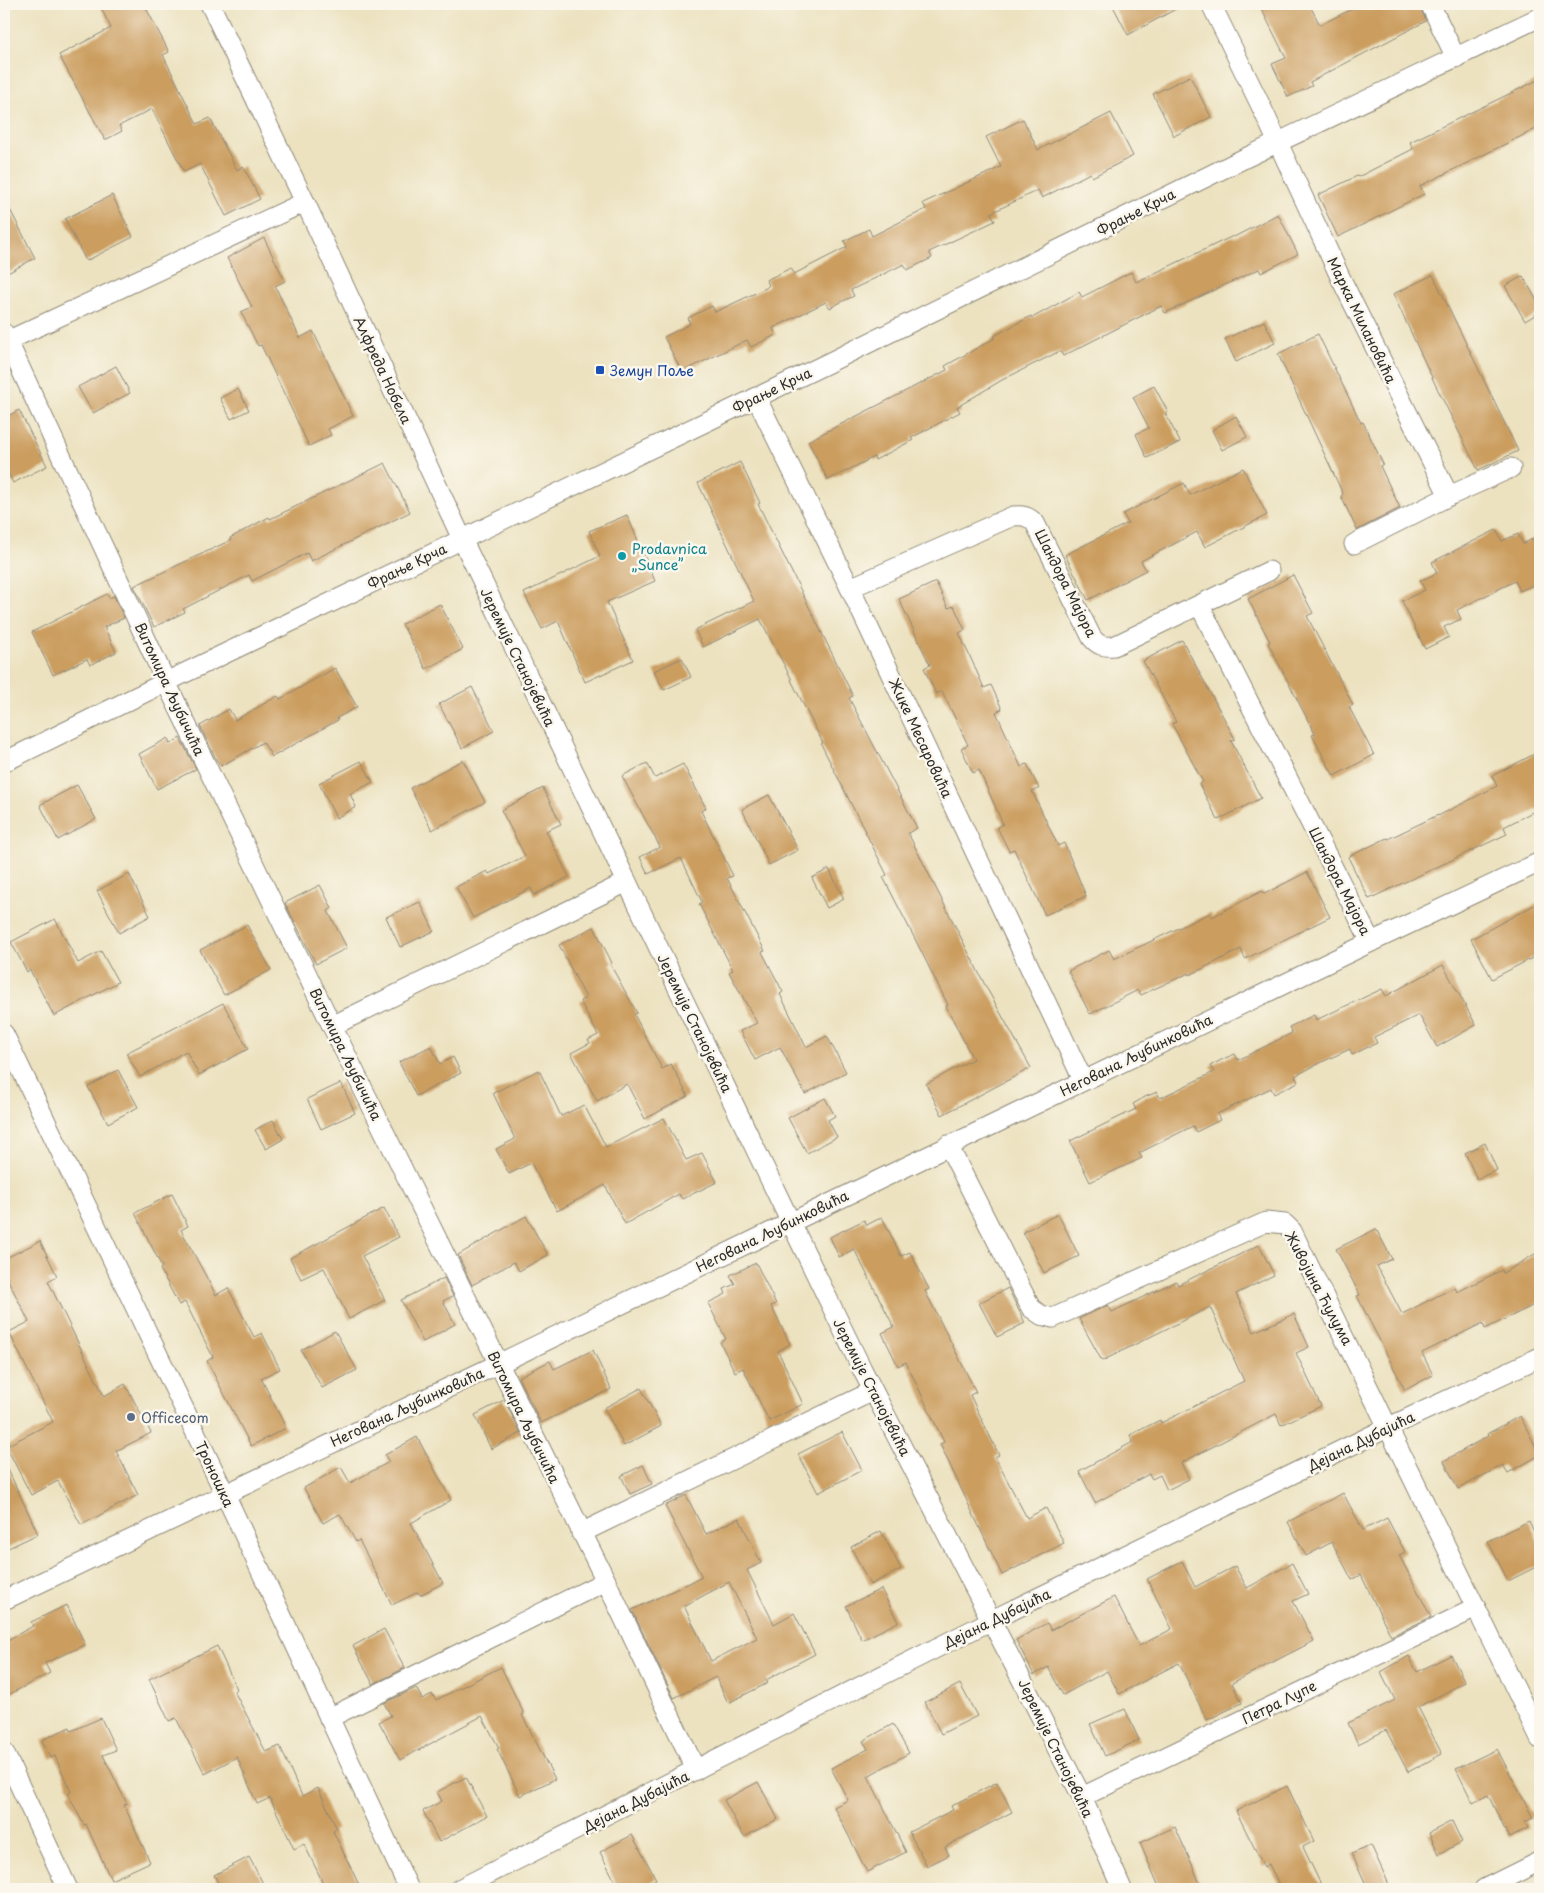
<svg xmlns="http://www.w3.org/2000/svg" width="1544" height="1893" font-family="'Playpen Sans',sans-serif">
  <rect width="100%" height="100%" fill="#fbf7ec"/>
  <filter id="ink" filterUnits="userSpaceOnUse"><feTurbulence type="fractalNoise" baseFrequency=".02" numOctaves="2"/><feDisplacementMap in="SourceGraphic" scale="10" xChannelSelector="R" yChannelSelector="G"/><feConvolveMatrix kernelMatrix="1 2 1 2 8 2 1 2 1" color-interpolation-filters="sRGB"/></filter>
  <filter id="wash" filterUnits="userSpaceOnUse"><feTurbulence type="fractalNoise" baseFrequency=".0096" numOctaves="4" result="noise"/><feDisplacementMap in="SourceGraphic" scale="20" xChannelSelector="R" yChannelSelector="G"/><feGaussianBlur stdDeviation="1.12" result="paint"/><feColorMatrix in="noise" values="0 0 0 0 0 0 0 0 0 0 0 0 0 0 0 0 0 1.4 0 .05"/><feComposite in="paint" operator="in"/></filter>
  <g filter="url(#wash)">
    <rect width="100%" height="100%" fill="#ece2c0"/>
    <g id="blocks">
      <g fill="#cb9d5e" fill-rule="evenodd">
        <path d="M99 4H144L169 52 163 55 197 124 210 118 237 170 243 166 260 199 226 216 200 164 184 172 152 109 119 126 122 131 105 140 59 55 111 28Z"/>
        <path d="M1112 4H1185L1128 35Z"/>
        <path d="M1259 4H1309L1320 25 1362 4H1419L1426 21 1310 82 1312 86 1288 97 1272 64 1286 58Z"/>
        <path d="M1190 76 1211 117 1174 136 1153 94Z"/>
        <path d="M1540 79V127L1420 186 1424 194 1338 237 1318 195 1357 176 1358 177 1413 149 1410 142Z"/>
        <path d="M1111 113 1133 156 1092 177 1090 173 1042 198 1038 190 991 213 995 221 929 252 932 258 907 270 904 264 851 290 854 296 841 302 830 308 826 302 773 328 776 335 751 347 747 340 682 372 664 337 690 324 688 318 712 306 715 312 766 288 769 285 766 280 791 268 794 274 847 247 844 241 869 229 872 236 926 209 923 203 1001 167 986 137 1023 119 1038 150Z"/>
        <path d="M112 195 133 237 86 261 65 219Z"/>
        <path d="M4 198 35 258 4 275Z"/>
        <path d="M1278 214 1298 254 1261 273 1259 269 1165 313 1161 306 1063 356 1060 351 1002 380 957 407 960 412 911 438 913 440 875 460 874 457 828 480 808 441 947 370 945 366 995 338 994 336 1031 316 1032 318 1079 292 1082 297 1131 272 1136 282 1233 236 1234 237Z"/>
        <path d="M264 238 285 281 275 286 300 338 313 331 353 416 328 429 331 435 309 446 261 345 258 346 241 312 252 307 227 258Z"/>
        <path d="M1433 275 1518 451 1478 470 1436 386 1393 294Z"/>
        <path d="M1523 276 1540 306V312L1525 321 1505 286Z"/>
        <path d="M1264 321 1275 343 1236 362 1225 339Z"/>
        <path d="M1318 334 1361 423 1363 422 1383 464 1380 466 1400 508 1357 530 1341 496 1343 494 1278 354Z"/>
        <path d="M116 366 130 393 93 413 78 387Z"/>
        <path d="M1154 386 1168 412 1165 413 1180 442 1147 458 1136 434 1149 428 1133 397Z"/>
        <path d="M238 389 249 410 231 419 220 398Z"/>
        <path d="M19 410 47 466 13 483 4 465V418Z"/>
        <path d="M1236 416 1247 437 1222 450 1212 430Z"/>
        <path d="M740 462 760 503 758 504 853 696 849 698 917 828 908 833 985 985 1031 1068 942 1115 926 1084 973 1059 946 1006 948 1005 916 941 883 877 887 875 821 744 823 743 791 680H792L760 619 703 647 695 630 754 601 698 483Z"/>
        <path d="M385 463 410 512 311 561 307 553 252 581 249 575 183 609 185 612 154 627 134 586 231 540 230 538 269 517 270 519Z"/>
        <path d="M1243 468 1267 515 1205 547 1197 532 1141 561 1146 570 1088 600 1065 555 1128 523 1123 514 1184 483 1190 495Z"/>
        <path d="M627 515 655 581 607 602 633 660 585 682 558 621 542 629 524 593 600 556 589 531Z"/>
        <path d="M1496 530 1502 541 1518 534 1523 544 1540 535V582L1520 591 1515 581 1457 610 1461 619 1444 627 1449 637 1425 649 1402 601 1425 590 1420 581 1437 573 1432 562Z"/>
        <path d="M1293 575 1313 613 1307 616 1353 705 1349 707 1374 755 1334 776 1312 735 1315 734 1268 643 1270 642 1248 599Z"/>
        <path d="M936 582 948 608 954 606 965 630 959 633 972 661 984 688 991 685 1002 709 996 712 1021 767 1027 764 1039 789 1032 791 1058 846 1064 843 1086 896 1045 915 1014 849 1009 851 997 827 1003 824 979 770 973 773 961 748 968 745 942 691 936 694 924 668 930 665 899 599Z"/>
        <path d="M107 594 109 598 114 596 124 618 104 627 116 652 90 665 87 659 53 675 32 632Z"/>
        <path d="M440 604 463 649 426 669 402 624Z"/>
        <path d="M1182 640 1235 739 1231 741 1261 798 1218 820 1199 784 1203 782 1172 724 1176 722 1143 661Z"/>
        <path d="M682 658 691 677 664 690 654 671Z"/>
        <path d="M335 668 357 707 337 718 338 720 272 757 263 742 221 766 216 759 200 726 229 709 235 720 278 696 280 699Z"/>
        <path d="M472 687 494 731 462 748 439 704Z"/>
        <path d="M168 738 170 744 180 738 196 769 157 789 139 754Z"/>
        <path d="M1540 751V808L1504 827 1507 834 1369 899 1348 857 1387 838 1388 839 1438 815V816L1497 786 1492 776Z"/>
        <path d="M463 760 485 802 432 830 410 788Z"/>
        <path d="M361 761 373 782 350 794 356 807 336 818 319 783Z"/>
        <path d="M647 763 655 778 683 764 706 808 701 811 733 876 727 878 765 951 762 952 783 992 780 994 806 1047 827 1036 846 1072 805 1094 780 1047 755 1060 740 1031 757 1023 729 972 733 970 699 904 702 902 681 858 648 874 640 857 660 847 622 776Z"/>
        <path d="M77 785 96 819 58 840 40 805Z"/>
        <path d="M543 788 561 824 546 831 569 877 534 895 531 888 473 918 456 887 487 871 489 874 525 856 501 810Z"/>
        <path d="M769 795 798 850 769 865 742 809Z"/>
        <path d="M829 869 844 899 827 908 812 878Z"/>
        <path d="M1307 872 1330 917 1245 959 1241 949 1190 975 1189 973 1141 995 1138 990 1090 1014 1068 971 1109 950 1114 959 1210 913 1212 917 1262 891 1264 894Z"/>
        <path d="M129 874 150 916 119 933 97 891Z"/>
        <path d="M320 885 332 908 328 911 347 948 316 964 285 903Z"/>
        <path d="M420 902 434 931 400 947 386 917Z"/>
        <path d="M1540 902V954L1492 979 1471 939Z"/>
        <path d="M55 919 78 963 101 951 118 982 54 1016 30 970 27 972 11 942Z"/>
        <path d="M247 925 271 970 224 995 200 950Z"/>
        <path d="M594 927 612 963 610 964 637 1013 634 1014 662 1069 671 1064 688 1096 645 1119 627 1084 597 1101 571 1053 590 1043 588 1040 598 1035 580 1001 586 998 559 945Z"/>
        <path d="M1443 965 1476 1025 1437 1047 1419 1015 1374 1037 1377 1043 1364 1049 1352 1055 1350 1049 1322 1062 1295 1076 1298 1082 1274 1094 1271 1088 1217 1114 1220 1120 1196 1132 1193 1126 1139 1153 1142 1158 1090 1182 1070 1141 1136 1109 1133 1104 1145 1097 1157 1092 1160 1098 1214 1072 1210 1066 1223 1059 1235 1054 1238 1060 1292 1033 1289 1027 1314 1015 1316 1020 1382 989 1386 996Z"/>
        <path d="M223 1003 248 1049 199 1075 186 1051 140 1077 126 1053Z"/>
        <path d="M431 1046 440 1064 453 1057 461 1073 416 1096 399 1062Z"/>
        <path d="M118 1070 138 1107 108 1123 88 1087Z"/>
        <path d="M539 1070 561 1116 584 1105 606 1147 664 1118 686 1160 702 1153 717 1182 682 1199 679 1194 625 1224 605 1185 557 1211 531 1163 509 1174 496 1149 515 1139 493 1093Z"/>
        <path d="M341 1083 355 1113 321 1129 307 1099Z"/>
        <path d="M825 1098 835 1116 828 1120 837 1137 807 1153 788 1118Z"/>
        <path d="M273 1120 283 1139 266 1149 255 1130Z"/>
        <path d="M1485 1143 1497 1170 1477 1179 1465 1153Z"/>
        <path d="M172 1194 188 1226 181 1230 216 1295 228 1288 254 1337 262 1333 280 1369 261 1378 286 1428 251 1446 207 1361 213 1357 185 1302 179 1305 160 1269 162 1267 135 1213Z"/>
        <path d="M384 1208 399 1237 362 1256 385 1300 349 1319 324 1268 301 1279 290 1258Z"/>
        <path d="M1058 1214 1079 1256 1044 1273 1023 1232Z"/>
        <path d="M526 1216 548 1255 519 1271 514 1262 472 1285 458 1255Z"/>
        <path d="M882 1217 901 1256 910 1252 929 1289 925 1291 976 1392 970 1395 999 1455 995 1457 1027 1518 1046 1508 1064 1543 1002 1575 940 1444 944 1442 906 1362 898 1366 882 1333 894 1327 854 1249 839 1257 830 1237 864 1220 867 1225Z"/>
        <path d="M1376 1229 1392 1259 1377 1266 1402 1314 1455 1287 1457 1292 1502 1270 1503 1273 1540 1251V1302L1485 1329 1483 1323 1422 1353 1433 1375 1405 1390 1357 1296 1360 1295 1336 1249Z"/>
        <path d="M40 1241 57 1276 48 1281 104 1396 125 1384 151 1433 116 1451 138 1495 81 1525 58 1481 31 1495 6 1446 53 1422 9 1332 29 1322 4 1272V1259Z"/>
        <path d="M1259 1245 1274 1275 1236 1294 1254 1332 1294 1314 1309 1347 1296 1353 1321 1406 1281 1425 1276 1414 1181 1463 1189 1479 1167 1490 1160 1475 1152 1479 1149 1474 1095 1503 1079 1471 1133 1442 1130 1435 1160 1420 1161 1423 1244 1381 1210 1307 1102 1361 1079 1319 1108 1305 1112 1312 1176 1281 1178 1285Z"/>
        <path d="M756 1263 776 1304 771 1306 790 1344 778 1351 803 1404 769 1421 743 1368 735 1372 720 1342 726 1339 708 1303 726 1294 724 1289 735 1284 730 1275Z"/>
        <path d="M444 1278 453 1296 443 1301 455 1324 423 1342 401 1300Z"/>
        <path d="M1008 1288 1025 1323 997 1337 979 1303Z"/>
        <path d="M335 1331 357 1370 322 1388 301 1350Z"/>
        <path d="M593 1350 611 1389 541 1423 518 1377 550 1361 554 1369Z"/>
        <path d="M641 1388 661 1426 624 1446 604 1408Z"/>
        <path d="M504 1400 521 1433 491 1449 475 1415Z"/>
        <path d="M1520 1416 1540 1455 1508 1473 1503 1465 1458 1489 1444 1461 1488 1436 1487 1434Z"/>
        <path d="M842 1432 862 1470 818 1493 798 1454Z"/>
        <path d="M417 1437 451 1500 411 1523 443 1583 420 1595 418 1592 392 1605 359 1540 356 1542 340 1514 323 1523 304 1488 341 1467 350 1483 389 1462 385 1455Z"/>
        <path d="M4 1461 38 1534 4 1550Z"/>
        <path d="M643 1465 652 1484 630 1494 621 1476Z"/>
        <path d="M1343 1493 1363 1530 1387 1518 1405 1552 1399 1555 1431 1617 1391 1636 1361 1575 1352 1580 1332 1542 1306 1556 1288 1522Z"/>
        <path d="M686 1495 706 1534 739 1518 761 1563 747 1570 774 1624 794 1613 815 1654 766 1680 768 1683 728 1703 716 1677 674 1698 632 1610 702 1577 665 1506ZM729 1582 757 1638 711 1661 684 1606Z"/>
        <path d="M1529 1521 1540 1545V1565L1508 1581 1488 1541Z"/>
        <path d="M881 1531 901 1569 870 1585 851 1547Z"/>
        <path d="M1182 1561 1195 1587 1235 1566 1247 1588 1292 1563 1308 1594 1293 1601 1314 1641 1232 1683 1242 1703 1207 1720 1179 1663 1119 1694 1107 1671 1063 1695 1048 1667 1034 1675 1016 1640 1047 1623 1051 1630 1114 1597 1139 1646 1172 1629 1147 1579Z"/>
        <path d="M881 1589 898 1622 862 1640 846 1606Z"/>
        <path d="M67 1605 85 1645 45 1663 50 1673 4 1697V1642L33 1626 31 1622Z"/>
        <path d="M384 1629 405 1668 373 1684 353 1646Z"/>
        <path d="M217 1646 237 1689 234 1691 266 1752 280 1746 302 1796 318 1788 337 1829 333 1831 361 1889H326L304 1844 294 1849 270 1798 257 1804 237 1757 205 1774 176 1718 169 1721 149 1679Z"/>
        <path d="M1451 1655 1465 1682 1418 1707 1442 1754 1408 1772 1386 1730 1358 1744 1348 1723 1395 1700 1381 1672 1409 1656 1417 1672Z"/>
        <path d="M501 1667 524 1714 522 1715 555 1779 520 1796 497 1749 499 1748 482 1716 400 1760 379 1722 391 1716 384 1703 416 1688 422 1699 432 1694 436 1700Z"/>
        <path d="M960 1684 977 1716 941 1734 925 1702Z"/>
        <path d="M1125 1709 1139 1740 1105 1756 1090 1724Z"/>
        <path d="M101 1718 116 1750 103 1755 127 1804 124 1805 150 1862 111 1880 86 1824 84 1825 68 1794 71 1792 55 1756 50 1758 42 1740 70 1727 71 1731Z"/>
        <path d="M893 1724 909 1753 868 1776 906 1852 867 1872 834 1807 848 1800 831 1768 868 1749 863 1741Z"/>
        <path d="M1497 1749 1533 1818 1525 1822 1528 1828 1509 1838 1488 1795 1473 1803 1456 1769Z"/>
        <path d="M466 1777 487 1816 439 1842 423 1811 442 1801 437 1792Z"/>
        <path d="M758 1782 778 1819 744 1837 724 1800Z"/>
        <path d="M997 1782 1012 1812 945 1847 949 1855 927 1866 909 1832 953 1810 951 1806Z"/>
        <path d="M1287 1786 1314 1841 1303 1847 1323 1889H1281L1269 1864 1264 1867 1236 1811Z"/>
        <path d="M1452 1821 1462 1842 1439 1854 1429 1833Z"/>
        <path d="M1175 1827 1191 1862 1202 1889H1160L1140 1843Z"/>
        <path d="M632 1835 656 1879 637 1889H619L600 1852Z"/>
        <path d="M1371 1845 1391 1889H1368L1352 1854Z"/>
        <path d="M249 1857 266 1889H221L214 1875Z"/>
      </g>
    </g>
  </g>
  <g filter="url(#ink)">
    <use href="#blocks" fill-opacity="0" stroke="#8c8676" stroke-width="1"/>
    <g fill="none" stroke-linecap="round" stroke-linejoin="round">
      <g stroke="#8c8676" stroke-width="21">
        <g id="minor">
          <path d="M210 4 305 202 462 539 791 1223 862 1369 1082 1797 1122 1889"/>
          <path d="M1211 4 1260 104 1342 281 1449 496"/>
          <path d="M1430 4 1456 58"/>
          <path d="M4 333 166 682 332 1026 606 1581 696 1770"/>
          <path d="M7 341 305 202"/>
          <path d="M756 397 850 588 1083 1080"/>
          <path d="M1354 544 1449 496 1511 468"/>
          <path d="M850 588 1013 516C1023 515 1028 516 1035 523L1092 638C1099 646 1104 647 1114 646L1269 571"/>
          <path d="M1200 606 1371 942"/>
          <path d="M4 762 166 682 826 364 1239 161 1540 17"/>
          <path d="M332 1026 627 882"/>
          <path d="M4 1034 225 1494 409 1889"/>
          <path d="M948 1145 1031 1308 1041 1315 1053 1318 1266 1222 1285 1224 1292 1231 1540 1739"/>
          <path d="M581 1533 873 1391"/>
          <path d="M4 1600 498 1364 1371 942 1540 862"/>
          <path d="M329 1718 606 1581"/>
          <path d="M4 1752 68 1889"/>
          <path d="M1082 1797 1476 1608"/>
          <path d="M459 1889 992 1620 1389 1427 1540 1357"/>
          <path d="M1484 1889 1540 1861"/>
        </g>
      </g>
      <use href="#minor" stroke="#fff" stroke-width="19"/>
    </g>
  </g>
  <rect fill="#1a4fb4" stroke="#fbf7ec" stroke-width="2" x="595" y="365" width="10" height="10" rx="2.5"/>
  <circle fill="#0f9aa8" stroke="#fbf7ec" stroke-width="2" cx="622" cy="556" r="5"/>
  <circle fill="#5c6f8a" stroke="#fbf7ec" stroke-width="2" cx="131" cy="1417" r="5"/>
  <g text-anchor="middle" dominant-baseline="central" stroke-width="5" stroke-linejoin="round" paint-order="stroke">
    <g font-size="14" fill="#2b2b2b" stroke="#fbf7ec">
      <text transform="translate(1136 212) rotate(-27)">Фрање Крча</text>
      <text transform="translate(1362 320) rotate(64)">Марка Милановића</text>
      <text transform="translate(383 370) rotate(65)">Алфреда Нобела</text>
      <text transform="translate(772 390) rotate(-26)">Фрање Крча</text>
      <text transform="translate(407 566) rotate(-26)">Фрање Крча</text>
      <text transform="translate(1066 583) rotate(63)">Шандора Мајора</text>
      <text transform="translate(518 657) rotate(64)">Јеремије Станојевића</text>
      <text transform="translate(170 689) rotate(65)">Витомира Љубичића</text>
      <text transform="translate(921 738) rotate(65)">Жике Месаровића</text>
      <text transform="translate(1340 881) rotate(63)">Шандора Мајора</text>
      <text transform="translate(695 1023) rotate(64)">Јеремије Станојевића</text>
      <text transform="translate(346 1054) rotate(64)">Витомира Љубичића</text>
      <text transform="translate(1136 1055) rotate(-26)">Негована Љубинковића</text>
      <text transform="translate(772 1231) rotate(-26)">Негована Љубинковића</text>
      <text transform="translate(1319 1288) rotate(62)">Живојина Ћулума</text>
      <text transform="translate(872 1387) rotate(63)">Јеремије Станојевића</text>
      <text transform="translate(407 1407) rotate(-25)">Негована Љубинковића</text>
      <text transform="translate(524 1417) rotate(64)">Витомира Љубичића</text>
      <text transform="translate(1361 1441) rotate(-26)">Дејана Дубајића</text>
      <text transform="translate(215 1474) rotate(65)">Троношка</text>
      <text transform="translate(997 1618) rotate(-26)">Дејана Дубајића</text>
      <text transform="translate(1279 1702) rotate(-26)">Петра Лупе</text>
      <text transform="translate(1056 1748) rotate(64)">Јеремије Станојевића</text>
      <text transform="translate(636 1801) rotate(-27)">Дејана Дубајића</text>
    </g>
    <g font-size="14" fill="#164399" stroke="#fbf7ec" text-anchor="start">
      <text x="610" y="370">Земун Поље</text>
    </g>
    <g font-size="14" fill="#0d838f" stroke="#fbf7ec" text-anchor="start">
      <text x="632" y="548">Prodavnica<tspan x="632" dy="16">„Sunce”</tspan></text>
    </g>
    <g font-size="14" fill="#4e5e75" stroke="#fbf7ec" text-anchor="start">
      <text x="141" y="1417">Officecom</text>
    </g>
  </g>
  <rect width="1544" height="1893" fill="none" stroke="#fbf7ec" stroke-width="20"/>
</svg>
